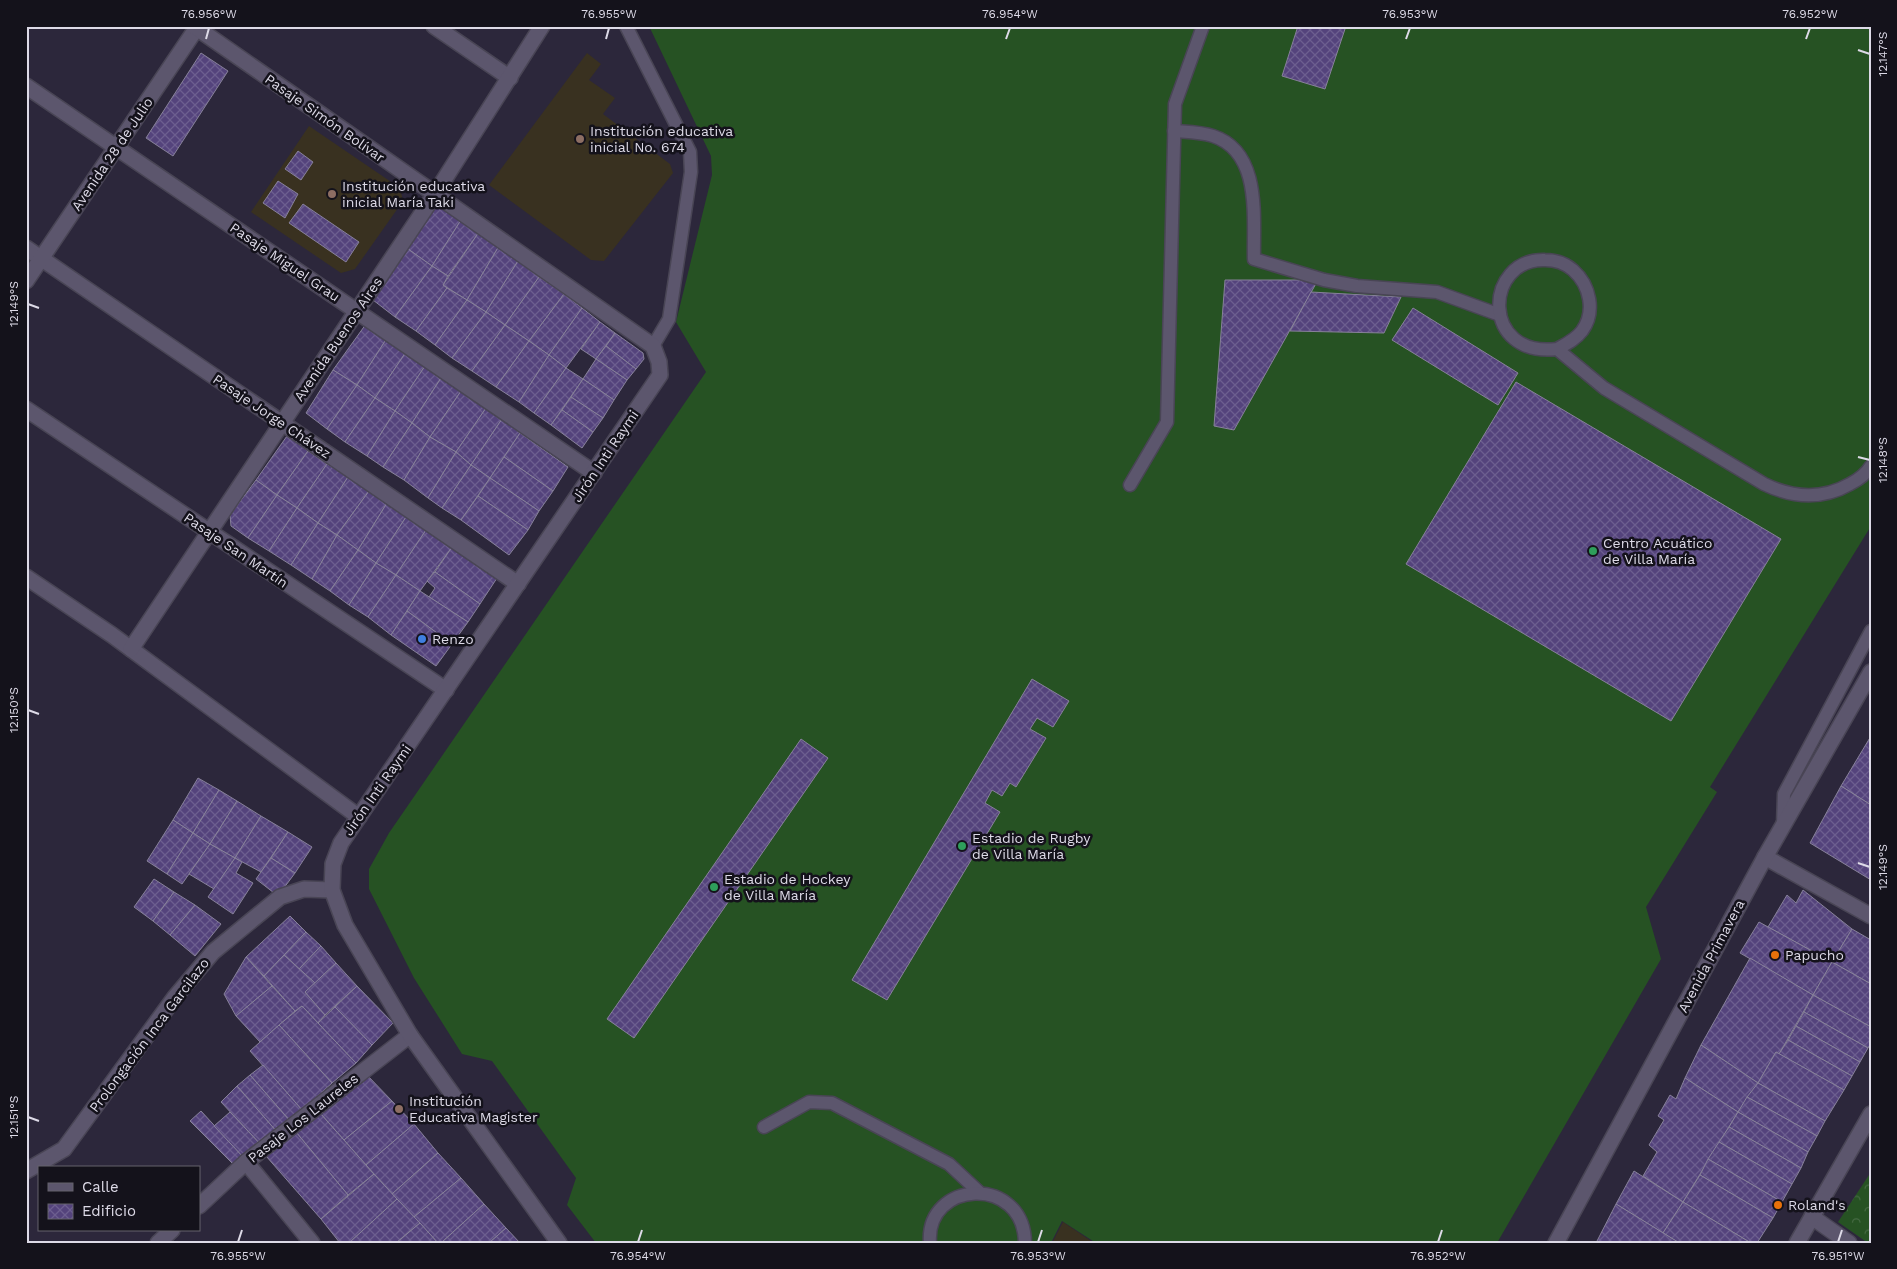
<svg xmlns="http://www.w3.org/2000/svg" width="1897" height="1269" font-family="'Work Sans',sans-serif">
  <defs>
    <pattern id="park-crowns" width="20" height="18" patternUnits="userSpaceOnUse" patternTransform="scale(1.25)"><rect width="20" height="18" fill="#265223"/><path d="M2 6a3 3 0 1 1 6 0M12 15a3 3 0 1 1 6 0" fill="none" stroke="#456a43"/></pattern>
    <pattern id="building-cross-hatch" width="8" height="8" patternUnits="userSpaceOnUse" patternTransform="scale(1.25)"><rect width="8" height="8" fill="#54437c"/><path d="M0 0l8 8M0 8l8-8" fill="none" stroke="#6c5e8f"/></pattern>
  </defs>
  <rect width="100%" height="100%" fill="#2c273b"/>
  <g fill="#393120">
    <path d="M587 53 601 64 589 80 615 98 603 114 670 164 673 173 604 261 591 260 489 185Z"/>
    <path d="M309 126 400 188 403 201 355 269 341 273 251 212Z"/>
    <path d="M1063 1222 1094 1243H1052Z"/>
  </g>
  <path fill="url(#park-crowns)" d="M1871 1172V1243H1868L1838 1222Z"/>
  <path fill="#265223" d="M649 26H1871V526L1710 787 1717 792 1646 907 1661 959 1497 1243H1096L1062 1221 1051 1243H596L567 1205 576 1178 492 1061 462 1054 414 978 369 889V869L389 833 706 372 676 322 712 175 711 156Z"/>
  <g fill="url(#building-cross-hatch)" stroke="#87819a">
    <path d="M1298 26H1346L1325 89 1282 76Z"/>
    <path d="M201 53 228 71 173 156 146 138Z"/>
    <path d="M298 151 313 162 301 180 285 169Z"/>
    <path d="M278 181 298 194 285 218 263 203Z"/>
    <path d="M437 203 461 220 432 266 408 249Z"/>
    <path d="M303 204 359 242 346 262 289 223Z"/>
    <path d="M461 220 479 232 448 276 432 266Z"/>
    <path d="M479 232 499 246 467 300 443 285Z"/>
    <path d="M499 246 518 261 486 312 467 300Z"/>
    <path d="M408 249 432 266 395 317 373 300Z"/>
    <path d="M518 261 539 277 505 325 486 312Z"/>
    <path d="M432 266 448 276 443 285 447 288 416 331 395 317Z"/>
    <path d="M539 277 564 294 529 341 505 325Z"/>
    <path d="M1225 280H1318L1234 430 1214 426Z"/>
    <path d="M447 288 467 300 435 345 416 331Z"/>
    <path d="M1311 292 1401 297 1384 333 1290 331Z"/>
    <path d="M564 294 582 308 549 355 529 341Z"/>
    <path d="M467 300 486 312 452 358 435 345Z"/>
    <path d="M582 308 600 322 566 368 549 355Z"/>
    <path d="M1413 308 1518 373 1498 405 1392 340Z"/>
    <path d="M486 312 505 325 472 371 452 358Z"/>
    <path d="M600 322 615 333 596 359 581 349Z"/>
    <path d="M366 324 387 338 357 385 333 370Z"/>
    <path d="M505 325 529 341 496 387 472 371Z"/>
    <path d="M615 333 643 353 644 359 636 369 606 346Z"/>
    <path d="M387 338 406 352 375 398 357 385Z"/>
    <path d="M529 341 549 355 519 402 496 387Z"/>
    <path d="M606 346 636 369 627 380 596 359Z"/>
    <path d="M406 352 425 366 395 411 375 398Z"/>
    <path d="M549 355 566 368 534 413 519 402Z"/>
    <path d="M596 359 627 380 614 400 583 379Z"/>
    <path d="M425 366 441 378 412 423 395 411Z"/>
    <path d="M566 368 583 379 551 425 534 413Z"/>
    <path d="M333 370 357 385 327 429 306 413Z"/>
    <path d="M441 378 461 391 430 437 412 423Z"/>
    <path d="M583 379 614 400 603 418 571 397Z"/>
    <path d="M1516 382 1781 539 1671 721 1406 564Z"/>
    <path d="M357 385 375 398 345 442 327 429Z"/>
    <path d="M461 391 486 408 456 452 430 437Z"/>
    <path d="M571 397 603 418 593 432 562 410Z"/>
    <path d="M375 398 395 411 367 456 345 442Z"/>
    <path d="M486 408 502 419 471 465 456 452Z"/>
    <path d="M562 410 593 432 582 448 551 425Z"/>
    <path d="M395 411 412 423 383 467 367 456Z"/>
    <path d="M502 419 520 433 490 478 471 465Z"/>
    <path d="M412 423 430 437 404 480 383 467Z"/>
    <path d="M520 433 568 467 553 491 504 457Z"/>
    <path d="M287 436 308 451 277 495 256 480Z"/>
    <path d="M430 437 456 452 428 498 404 480Z"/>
    <path d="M308 451 327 464 297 508 277 495Z"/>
    <path d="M456 452 471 465 442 508 428 498Z"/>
    <path d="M504 457 553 491 539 511 490 478Z"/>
    <path d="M327 464 348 477 318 523 297 508Z"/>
    <path d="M471 465 490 478 461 520 442 508Z"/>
    <path d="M348 477 369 491 337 535 318 523Z"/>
    <path d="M490 478 539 511 528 530 478 496Z"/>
    <path d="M256 480 277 495 248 538 231 526 230 515Z"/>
    <path d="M369 491 387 503 358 550 337 535Z"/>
    <path d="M277 495 297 508 269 551 248 538Z"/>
    <path d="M478 496 528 530 509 555 461 520Z"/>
    <path d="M387 503 406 517 376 563 358 550Z"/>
    <path d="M297 508 318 523 291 565 269 551Z"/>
    <path d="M406 517 426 530 396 575 376 563Z"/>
    <path d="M318 523 337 535 312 579 291 565Z"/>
    <path d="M426 530 452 547 420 591 396 575Z"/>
    <path d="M337 535 358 550 330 591 312 579Z"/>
    <path d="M452 547 497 578 480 604 435 572Z"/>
    <path d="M358 550 376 563 349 605 330 591Z"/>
    <path d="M376 563 396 575 368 617 349 605Z"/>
    <path d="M435 572 480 604 468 622 429 597 435 588 427 581Z"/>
    <path d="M396 575 420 591 391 635 368 617Z"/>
    <path d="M420 591 468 622 452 644 407 611Z"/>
    <path d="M407 611 452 644 436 666 391 635Z"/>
    <path d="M1032 679 1069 701 1053 727 1037 718 1030 729 1046 738 1016 787 1010 783 1002 796 992 790 985 803 1000 812 887 1000 852 980Z"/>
    <path d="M1871 736V805L1841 786Z"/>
    <path d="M801 739 828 758 634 1038 607 1019Z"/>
    <path d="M198 778 219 790 193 833 173 820Z"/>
    <path d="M1841 786 1871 805V880L1810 843Z"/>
    <path d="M219 790 237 801 210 844 193 833Z"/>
    <path d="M237 801 261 816 235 858 210 844Z"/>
    <path d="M261 816 288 832 261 872 235 858Z"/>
    <path d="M173 820 193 833 167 874 147 861Z"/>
    <path d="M288 832 312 847 295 873 271 858Z"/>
    <path d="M193 833 210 844 182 884 167 874Z"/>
    <path d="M210 844 235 858 214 889 189 874Z"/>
    <path d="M235 858 242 862 236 873 253 883 233 914 208 897Z"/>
    <path d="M271 858 295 873 278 896 256 879Z"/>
    <path d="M154 879 174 892 153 921 134 907Z"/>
    <path d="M1803 890 1852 929 1832 962 1768 927 1787 895 1796 903Z"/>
    <path d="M174 892 195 905 170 935 153 921Z"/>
    <path d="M195 905 221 924 195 956 170 935Z"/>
    <path d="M290 916 306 932 264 976 246 957Z"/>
    <path d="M1759 922 1832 962 1813 995 1740 953Z"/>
    <path d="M1852 929 1871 940V984L1832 962Z"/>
    <path d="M306 932 321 946 299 969 284 955Z"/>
    <path d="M321 946 336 963 315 983 299 969Z"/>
    <path d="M284 955 315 983 305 992 325 1015 318 1023 302 1006 295 1011 264 976Z"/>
    <path d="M246 957 272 986 236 1016 224 994Z"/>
    <path d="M1750 958 1813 995 1779 1054 1776 1052 1758 1083 1701 1045Z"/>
    <path d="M1832 962 1871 984V1027L1813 995Z"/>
    <path d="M336 963 357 986 325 1015 305 992Z"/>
    <path d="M272 986 295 1011 260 1042 236 1016Z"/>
    <path d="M357 986 393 1023 372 1045 335 1007Z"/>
    <path d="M1813 995 1871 1027V1043L1868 1048 1804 1012Z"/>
    <path d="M302 1006 356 1063 332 1083 279 1025Z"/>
    <path d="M335 1007 372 1045 356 1063 318 1023Z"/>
    <path d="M1804 1012 1868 1048 1860 1062 1796 1026Z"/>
    <path d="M279 1025 332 1083 302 1110 250 1051Z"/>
    <path d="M1796 1026 1860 1062 1852 1076 1788 1040Z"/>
    <path d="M1788 1040 1852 1076 1844 1090 1779 1054Z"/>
    <path d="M1701 1045 1758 1083 1738 1112 1685 1078Z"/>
    <path d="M1776 1052 1844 1090 1825 1121 1758 1083Z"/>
    <path d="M263 1065 302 1110 290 1121 250 1075Z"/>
    <path d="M366 1074 392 1101 344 1140 320 1113Z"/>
    <path d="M250 1075 290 1121 277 1132 237 1086Z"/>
    <path d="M1685 1078 1738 1112 1683 1202 1643 1176 1657 1152 1649 1145 1664 1120 1658 1116 1670 1095 1676 1099Z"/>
    <path d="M1758 1083 1825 1121 1817 1136 1747 1097Z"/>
    <path d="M237 1086 277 1132 262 1146 221 1102Z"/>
    <path d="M1747 1097 1817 1136 1808 1152 1738 1112Z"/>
    <path d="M392 1101 414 1124 366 1165 344 1140Z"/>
    <path d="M201 1111 246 1160 236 1167 190 1121Z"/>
    <path d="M230 1112 262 1146 246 1160 214 1126Z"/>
    <path d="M1738 1112 1808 1152 1801 1168 1729 1127Z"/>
    <path d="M320 1113 374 1174 348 1195 296 1132Z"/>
    <path d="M414 1124 438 1153 392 1194 366 1165Z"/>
    <path d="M1729 1127 1801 1168 1792 1184 1719 1142Z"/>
    <path d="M296 1132 348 1195 321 1219 266 1156Z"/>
    <path d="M1719 1142 1792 1184 1782 1202 1708 1159Z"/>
    <path d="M438 1153 461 1178 414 1217 392 1194Z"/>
    <path d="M1708 1159 1782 1202 1773 1218 1700 1175Z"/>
    <path d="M1634 1171 1683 1202 1663 1233 1616 1204Z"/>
    <path d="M374 1174 397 1199 349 1243H340L321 1219Z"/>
    <path d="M1700 1175 1773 1218 1757 1243H1751L1683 1202Z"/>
    <path d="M461 1178 484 1204 441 1243H438L414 1217Z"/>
    <path d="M397 1199 420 1223 396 1243H349Z"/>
    <path d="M1683 1202 1751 1243H1679L1663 1233Z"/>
    <path d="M484 1204 506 1228 489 1243H441Z"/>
    <path d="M1616 1204 1678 1242 1677 1243H1596Z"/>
    <path d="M420 1223 438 1243H396Z"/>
    <path d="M506 1228 520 1243H489Z"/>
  </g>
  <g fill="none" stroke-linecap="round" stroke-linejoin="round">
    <g stroke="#494555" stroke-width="15">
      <g id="lane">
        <path d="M626 26 690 152 691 172 669 319 653 346"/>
        <path d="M1174 131C1187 132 1201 132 1213 136 1262 152 1253 218 1254 259L1324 280 1357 286 1437 292 1500 315"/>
        <path d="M1557 349C1566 344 1575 340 1582 331 1596 312 1590 285 1573 270 1565 263 1555 260 1545 260 1484 258 1480 358 1557 349L1604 388 1764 484C1793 498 1822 500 1850 484 1858 480 1866 474 1871 466"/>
        <path d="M1130 485 1167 422 1175 104 1203 26"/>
        <path d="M1783 825 1784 794 1871 631"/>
        <path d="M764 1127 809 1102 832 1103 949 1164 979 1192"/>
        <path d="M930 1243C925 1180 1024 1174 1025 1243"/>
      </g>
    </g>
    <g stroke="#494555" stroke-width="18">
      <g id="street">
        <path d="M434 26 510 78"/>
        <path d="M26 86 594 473"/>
        <path d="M26 248 518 584"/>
        <path d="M26 281 198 26"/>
        <path d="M26 409 446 690"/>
        <path d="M26 577 112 635 359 817"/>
        <path d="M131 649 435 194 194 26"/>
        <path d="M1765 857 1871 916"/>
        <path d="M246 1162 312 1243"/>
        <path d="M26 1171 64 1149 175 997 213 952 280 897 304 889 332 890"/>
        <path d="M199 1206 246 1162 410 1035"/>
        <path d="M1812 1217 1849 1243"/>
        <path d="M158 1243 172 1230"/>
      </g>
    </g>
    <g stroke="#494555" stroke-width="18">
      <g id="secondary">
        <path d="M542 26 435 194 653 346 659 362 660 375 341 843 333 864 332 890 345 925 410 1035 559 1243"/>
        <path d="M1556 1243 1765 857 1871 672"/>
        <path d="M1797 1243 1871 1114"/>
      </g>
    </g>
    <use href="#lane" stroke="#5c566d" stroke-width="12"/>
    <use href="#street" stroke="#5c566d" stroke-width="15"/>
    <use href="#secondary" stroke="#5c566d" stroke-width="15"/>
  </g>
  <path fill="none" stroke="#dddae7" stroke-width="2" d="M206 39 209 28M606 39 609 28M1006 39 1010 28M1406 39 1410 28M1806 39 1810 28M1858 50 1870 54M28 304 39 308M1858 457 1870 460M28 710 39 714M1858 863 1870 867M28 1117 39 1121M238 1242 242 1230M638 1242 642 1230M1038 1242 1042 1230M1438 1242 1442 1230M1838 1242 1842 1230"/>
  <g fill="#8d6e63" stroke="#14121b" stroke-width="2">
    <circle cx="580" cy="139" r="5"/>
    <circle cx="332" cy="194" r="5"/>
    <circle cx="399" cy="1109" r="5"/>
  </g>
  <g fill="#2e9e5b" stroke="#14121b" stroke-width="2">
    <circle cx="1593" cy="551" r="5"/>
    <circle cx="962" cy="846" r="5"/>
    <circle cx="714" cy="887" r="5"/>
  </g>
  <circle fill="#3f7fe0" stroke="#14121b" stroke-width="2" cx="422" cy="639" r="5"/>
  <g fill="#e8710a" stroke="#14121b" stroke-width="2">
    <circle cx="1775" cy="955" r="5"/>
    <circle cx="1778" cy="1205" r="5"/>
  </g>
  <g text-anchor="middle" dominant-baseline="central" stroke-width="5" stroke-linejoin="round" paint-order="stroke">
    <g font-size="14" fill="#dddae7" stroke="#14121b">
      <text transform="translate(325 118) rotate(35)">Pasaje Simón Bolívar</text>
      <text transform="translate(112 154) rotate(-56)">Avenida 28 de Julio</text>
      <text transform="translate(285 262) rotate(34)">Pasaje Miguel Grau</text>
      <text transform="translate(338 339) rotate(-56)">Avenida Buenos Aires</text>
      <text transform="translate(272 416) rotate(34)">Pasaje Jorge Chávez</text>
      <text transform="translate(605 456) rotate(-56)">Jirón Inti Raymi</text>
      <text transform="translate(236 550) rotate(34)">Pasaje San Martín</text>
      <text transform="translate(377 790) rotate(-55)">Jirón Inti Raymi</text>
      <text transform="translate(1711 956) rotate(-62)">Avenida Primavera</text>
      <text transform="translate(149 1035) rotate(-53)">Prolongación Inca Garcilazo</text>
      <text transform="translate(303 1118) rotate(-38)">Pasaje Los Laureles</text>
    </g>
    <g font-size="14" fill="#dddae7" stroke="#14121b" text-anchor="start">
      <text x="590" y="131">Institución educativa<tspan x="590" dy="16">inicial No. 674</tspan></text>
      <text x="342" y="186">Institución educativa<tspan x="342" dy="16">inicial María Taki</tspan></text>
      <text x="1603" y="543">Centro Acuático<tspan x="1603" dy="16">de Villa María</tspan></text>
      <text x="432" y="639">Renzo</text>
      <text x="972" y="838">Estadio de Rugby<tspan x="972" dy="16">de Villa María</tspan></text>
      <text x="724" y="879">Estadio de Hockey<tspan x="724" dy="16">de Villa María</tspan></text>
      <text x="1785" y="955">Papucho</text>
      <text x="409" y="1101">Institución<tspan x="409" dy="16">Educativa Magister</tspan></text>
      <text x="1788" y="1205">Roland's</text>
    </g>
  </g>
  <rect width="1897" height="1269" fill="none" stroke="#14121b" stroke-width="55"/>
  <rect x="38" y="1166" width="162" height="65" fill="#14121b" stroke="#64626d"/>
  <rect x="48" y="1183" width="25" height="8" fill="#5c566d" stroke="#64626d"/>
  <text x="82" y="1192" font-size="15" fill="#dddae7">Calle</text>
  <rect x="48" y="1204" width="25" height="15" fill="url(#building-cross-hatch)" stroke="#64626d"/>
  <text x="82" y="1216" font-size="15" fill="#dddae7">Edificio</text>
  <rect x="28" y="28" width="1842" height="1214" fill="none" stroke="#dddae7" stroke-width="2"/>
  <g font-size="12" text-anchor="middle" fill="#dddae7">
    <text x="209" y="18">76.956°W</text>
    <text x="609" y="18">76.955°W</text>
    <text x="1010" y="18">76.954°W</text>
    <text x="1410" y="18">76.953°W</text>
    <text x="1810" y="18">76.952°W</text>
    <text transform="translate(1883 54) rotate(-90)" y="4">12.147°S</text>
    <text transform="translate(14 304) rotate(-90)" y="4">12.149°S</text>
    <text transform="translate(1883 460) rotate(-90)" y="4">12.148°S</text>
    <text transform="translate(14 710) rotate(-90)" y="4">12.150°S</text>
    <text transform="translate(1883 867) rotate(-90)" y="4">12.149°S</text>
    <text transform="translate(14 1117) rotate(-90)" y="4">12.151°S</text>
    <text x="238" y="1260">76.955°W</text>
    <text x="638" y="1260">76.954°W</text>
    <text x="1038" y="1260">76.953°W</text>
    <text x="1438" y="1260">76.952°W</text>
    <text x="1838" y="1260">76.951°W</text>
  </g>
</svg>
